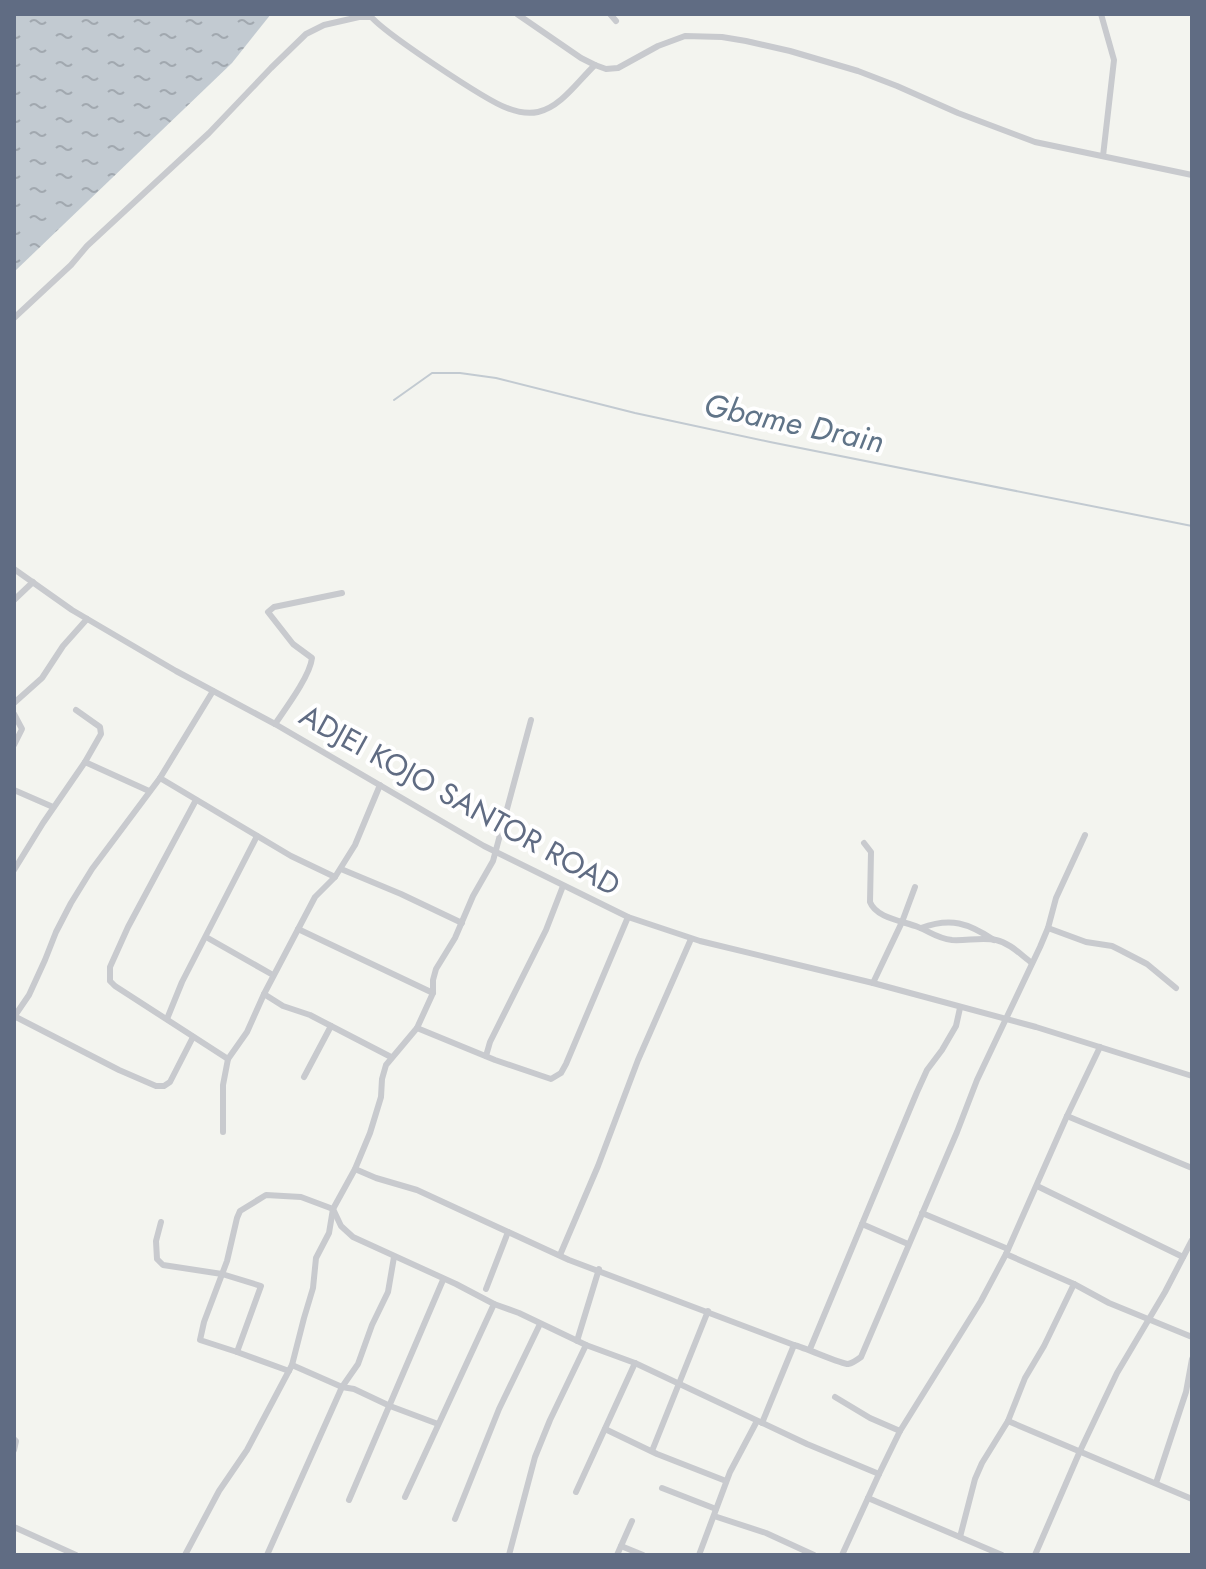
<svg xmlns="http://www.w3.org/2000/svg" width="1206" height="1569" font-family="Jost,sans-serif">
  <defs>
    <pattern id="water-ripples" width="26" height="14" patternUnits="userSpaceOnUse" patternTransform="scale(2)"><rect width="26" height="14" fill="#c2cad1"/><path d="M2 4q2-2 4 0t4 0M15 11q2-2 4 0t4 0" fill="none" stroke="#a1a8af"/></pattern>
  </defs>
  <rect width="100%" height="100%" fill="#f3f4ef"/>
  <path fill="url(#water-ripples)" d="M14 14H271L232 63 14 272Z"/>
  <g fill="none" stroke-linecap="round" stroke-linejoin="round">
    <path stroke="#c2cad1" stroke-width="2" d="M394 400 432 373H460L496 378 635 413 770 442 1192 526"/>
    <g stroke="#c8cace" stroke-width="6">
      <path d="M369 14C379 30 487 101 507 108 517 112 528 114 538 112 561 107 578 81 595 65L606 69 618 68 658 46 685 36 722 37 746 41 790 51 858 71 897 86 958 113 1035 142 1192 175"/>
      <path d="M517 14 581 58 595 65"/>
      <path d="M610 14 616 21"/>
      <path d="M1101 14 1114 60 1103 156"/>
      <path d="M14 318 71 265 87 246 209 133 271 68 306 34 324 25 359 17H370"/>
      <path d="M14 569 72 610 176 671 275 724 484 846 628 917 700 941 873 983 1036 1027 1192 1076"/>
      <path d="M14 600 33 582"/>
      <path d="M14 703 42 678 63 646 87 619"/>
      <path d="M76 710 100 727 101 734 85 762"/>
      <path d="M14 714 22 729 14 745"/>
      <path d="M275 724C286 708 310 676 312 658L293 644 268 612 274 607 342 593"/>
      <path d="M160 778 291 856 335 877"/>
      <path d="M14 790 53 807"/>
      <path d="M196 800 128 927 110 967V981L115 986 228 1059"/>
      <path d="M864 843 871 852 870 902C876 918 903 921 918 927 931 932 936 938 952 940 966 941 982 937 996 940 1010 943 1021 955 1032 963"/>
      <path d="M341 869 401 894 462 923"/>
      <path d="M14 870 43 823 85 762 149 791"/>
      <path d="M921 928C951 917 968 923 994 940"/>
      <path d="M1048 928 1086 942 1112 946 1120 950 1147 964 1176 988"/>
      <path d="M298 929 433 993"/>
      <path d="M206 937 273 975"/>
      <path d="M873 983 902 922 915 887"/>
      <path d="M264 994 283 1006 310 1015 391 1057"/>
      <path d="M14 1016 119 1070 156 1086H164L170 1082 193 1037"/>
      <path d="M14 1017 29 995 45 960 56 932 71 903 92 869 160 778 213 691"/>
      <path d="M167 1019 182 982 257 836"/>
      <path d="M417 1028 495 1060 551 1079 561 1073 566 1064 628 917"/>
      <path d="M486 1056 490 1042 546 930 563 886"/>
      <path d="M304 1077 331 1026"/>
      <path d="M1067 1116 1192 1168"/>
      <path d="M223 1132V1085L228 1059 247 1032 264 994 315 897 335 877 355 845 380 785"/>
      <path d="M355 1169 376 1178 417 1190 569 1260 794 1345C806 1348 841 1364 848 1364 853 1363 857 1360 861 1357L957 1132 977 1080 1040 947 1048 928 1056 898 1085 835"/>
      <path d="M1037 1186 1183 1257"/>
      <path d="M922 1213 1008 1249"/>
      <path d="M161 1222 156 1241 157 1259 163 1265 222 1274 261 1286 237 1352"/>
      <path d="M862 1224 908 1244"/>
      <path d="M1006 1254 1074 1284 1109 1303 1192 1337"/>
      <path d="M560 1255 598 1166 638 1060 691 939"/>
      <path d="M486 1289 508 1232"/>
      <path d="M577 1341 599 1269"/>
      <path d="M810 1349 917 1092 927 1070 942 1050 956 1026 960 1008"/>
      <path d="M292 1365 342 1387 354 1389 390 1406 438 1424"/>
      <path d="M289 1371 237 1352 200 1340 204 1322 227 1261 237 1218 240 1211 266 1195 301 1197 333 1209 341 1226 353 1237 456 1284 494 1304 519 1313 586 1345 635 1363 807 1444 879 1474"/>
      <path d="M835 1397 870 1418 900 1431"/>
      <path d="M1008 1421 1192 1499"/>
      <path d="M762 1423 794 1345"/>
      <path d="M605 1429 657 1454 726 1481"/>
      <path d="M14 1439 16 1441 14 1450"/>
      <path d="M652 1451 708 1311"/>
      <path d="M1156 1483 1186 1392 1192 1359"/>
      <path d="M662 1488 716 1509"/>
      <path d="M576 1492 635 1363"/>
      <path d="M405 1497 494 1304"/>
      <path d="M868 1498 1002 1555"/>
      <path d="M349 1500 443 1280"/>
      <path d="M714 1516 766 1533 814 1555"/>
      <path d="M455 1519 499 1409 540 1324"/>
      <path d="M14 1527 76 1555"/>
      <path d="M960 1537 975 1479 982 1463 1008 1421 1025 1378 1044 1346 1074 1284"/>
      <path d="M621 1546 643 1555"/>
      <path d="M185 1555 219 1491 247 1450 292 1365 304 1318 313 1288 316 1258 329 1233 333 1209 355 1169 370 1133 381 1097 382 1079 386 1065 417 1028 433 993V980L436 969 455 938 473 896 493 861 531 720"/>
      <path d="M267 1555 342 1387 358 1364 372 1325 388 1292 394 1257"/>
      <path d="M509 1555 535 1457 550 1420 586 1345"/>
      <path d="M617 1555 632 1521"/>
      <path d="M699 1555 730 1472 757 1421"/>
      <path d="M842 1555 879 1474 900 1431 981 1301 1006 1254 1067 1116 1100 1047"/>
      <path d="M1035 1555 1080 1451 1117 1373 1165 1292 1192 1240"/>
    </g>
  </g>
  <g text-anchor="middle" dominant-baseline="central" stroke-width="8" stroke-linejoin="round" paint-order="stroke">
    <g font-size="30" fill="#606c83" stroke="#fff">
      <text transform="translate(460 800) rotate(29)">ADJEI KOJO SANTOR ROAD</text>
    </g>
    <g font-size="32" font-style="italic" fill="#607488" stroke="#fff">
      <text transform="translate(794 423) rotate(12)">Gbame Drain</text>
    </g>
  </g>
  <rect width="1206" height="1569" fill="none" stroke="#606c83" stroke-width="32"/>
</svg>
